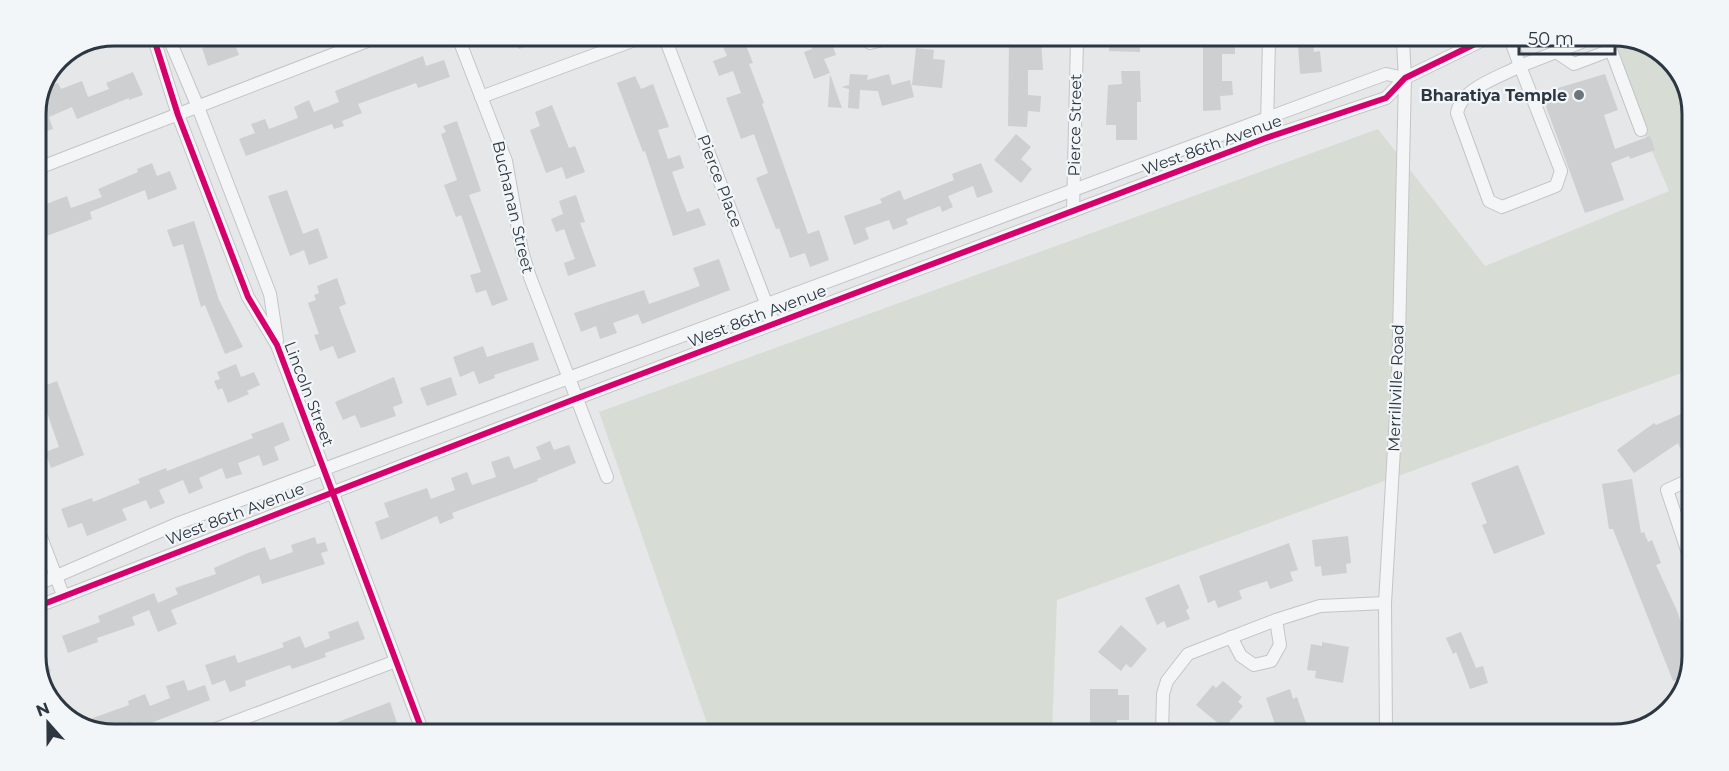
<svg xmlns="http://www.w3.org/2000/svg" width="1729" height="771" font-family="Montserrat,sans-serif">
  <rect width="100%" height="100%" fill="#e5e7e9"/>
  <path fill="#d7ddd5" d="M1605 42H1644L1677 67 1693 109 1690 370 1057 600 1052 733 710 732 599 412 1378 129 1485 266 1669 191Z"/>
  <g fill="#cdcfd1">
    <path d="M235 36 262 37 236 47 239 55 208 66 202 48Z"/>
    <path d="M515 38H545V39L519 49Z"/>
    <path d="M729 38H743L753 63 749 64 764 103 762 104 808 234 819 230 829 260 810 267 805 253 790 258 779 228 776 229 756 178 768 173 754 134 741 139 726 98 741 93 733 71 719 76 713 61 727 56 721 42Z"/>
    <path d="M808 39H830L836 55 824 59 830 73 814 79 804 52 812 49Z"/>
    <path d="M1009 39 1041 40 1043 70H1028V95L1041 96 1040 112 1028 111 1027 127 1008 126Z"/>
    <path d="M1109 40H1140V52L1109 51Z"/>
    <path d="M1203 40H1235V54H1222V81H1232L1233 95 1220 96 1221 110 1203 111Z"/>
    <path d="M1313 44 1314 52 1320 51 1322 72 1300 74 1298 45Z"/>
    <path d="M916 48 934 50 933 59 945 60 942 88 912 85Z"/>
    <path d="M423 56 426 66 444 60 450 77 418 88 416 83 358 104 362 113 342 121 344 126 334 129 332 124 246 156 239 139 255 133 251 124 265 119 269 129 298 118 294 107 309 100 314 112 339 102 335 91Z"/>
    <path d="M1121 71H1140L1141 102H1137V140H1116V125H1106L1108 85 1122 84Z"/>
    <path d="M133 72 143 95 129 100V98L77 119 72 107 49 117 53 129 36 135V110L46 87 58 83 61 89 82 81 88 97 109 89 106 83Z"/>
    <path d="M830 74 842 108 828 107Z"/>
    <path d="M850 74 868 75 867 80 889 74 892 85 910 80 914 97 882 106 878 91 860 90 859 109 848 108 849 89 841 87 849 85Z"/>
    <path d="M1605 74 1618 110 1604 115 1615 149 1650 136 1655 150 1630 159 1629 156 1611 163 1624 200 1585 213 1541 93Z"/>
    <path d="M635 76 641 89 653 84 669 127 658 130 668 159 680 155 684 168 672 172 682 200 687 212 699 208 706 225 673 236 645 151 643 152 617 83Z"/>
    <path d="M552 105 569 148 575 146 585 172 566 179 562 167 546 173 530 130 540 126 535 112Z"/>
    <path d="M457 121 481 191 469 195 508 300 492 306 486 290 476 293 470 275 481 272 461 215 456 217 444 185 457 180 441 134 446 132 443 126Z"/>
    <path d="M1016 134 1031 147 1021 159 1032 169 1021 183 994 160Z"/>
    <path d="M152 163 157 176 170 171 177 189 148 200 145 190 90 212 92 219 36 240V208L67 196 71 208 102 197 98 189 138 172 137 169Z"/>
    <path d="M981 163 993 192 977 198 973 186 948 196 953 207 942 212 940 206 906 219 908 224 893 230 889 220 865 228 869 239 854 245 844 216 882 203 880 199 900 190 904 200 954 180 952 174Z"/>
    <path d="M287 190 303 234 318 228 328 258 309 265 304 250 290 256 268 196Z"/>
    <path d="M576 195 585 222 580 223 596 266 568 276 564 263 575 259 564 229 556 232 551 219 563 214 559 201Z"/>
    <path d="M194 221 219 300 243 347 225 354 205 305 201 307 183 244 173 247 167 230Z"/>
    <path d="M719 259 730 290 642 324 638 314 613 323 617 333 600 339 596 326 581 332 574 313 644 290 649 304 700 286 693 268Z"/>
    <path d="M337 278 346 304 339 307 356 352 338 359 333 346 320 351 314 335 319 334 308 303 316 300 314 295 319 293 317 286Z"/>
    <path d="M533 342 539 360 494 375 495 378 479 384 474 371 460 377 453 357 483 346 487 357Z"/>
    <path d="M236 364 241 377 254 372 260 385 247 391 249 394 228 403 222 388 218 390 214 381 220 379 217 372Z"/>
    <path d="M394 377 403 403 393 407 396 416 361 428 355 415 343 420 335 402Z"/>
    <path d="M451 377 457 395 427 406 420 388Z"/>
    <path d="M57 381 84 455 51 468 45 452 59 447 44 404 36 406V389Z"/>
    <path d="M1690 410V444L1680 448 1678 443 1634 473 1617 450 1654 423 1656 425Z"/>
    <path d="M283 422 290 440 274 447 279 460 263 466 259 455 238 463 242 474 226 479 222 468 199 478 203 488 189 494 183 480 159 490 165 503 150 509 146 500 122 509 127 520 87 536 82 523 68 528 61 509 92 498 93 502 140 483 138 479 166 468 167 471 253 438 251 434Z"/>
    <path d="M550 441 554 450 569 445 576 463 537 479 538 481 452 513 454 518 440 524 437 516 381 540 375 522 389 517 384 503 427 488 431 499 455 490 451 478 467 472 472 485 496 477 491 462 509 456 514 469 541 459 536 447Z"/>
    <path d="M1518 465 1545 534 1494 554 1482 525 1487 523 1471 483Z"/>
    <path d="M1632 479 1641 533 1644 532 1648 542 1652 540 1661 563 1656 565 1678 613 1685 638 1688 637 1687 676 1673 681 1613 529H1609L1602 484Z"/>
    <path d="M1348 536 1351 563 1346 564 1347 573 1322 576 1321 566 1315 567 1312 540Z"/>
    <path d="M315 537 317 544 325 542 328 551 321 553 325 564 262 584 259 575 171 610 177 624 158 632 149 610 132 617 135 625 97 638 98 642 68 653 62 636 100 622 98 616 154 593 158 603 178 594 175 588 216 574 214 568 248 553 265 547 270 560 293 552 291 545Z"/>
    <path d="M1289 543 1298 570 1290 572 1293 581 1270 589 1267 581 1243 589 1239 591 1242 599 1218 608 1215 600 1208 603 1199 576Z"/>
    <path d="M1179 584 1189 608 1186 610 1190 619 1167 628 1164 621 1157 625 1145 598Z"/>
    <path d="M358 621 365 639 325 653 326 657 292 669 290 665 245 681 246 686 230 692 225 680 212 685 205 665 235 655 238 663 284 647 282 643 300 636 305 648 330 638 328 632Z"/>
    <path d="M1121 625 1147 649 1131 668 1126 664 1121 671 1098 652Z"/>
    <path d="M1461 632 1476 668 1483 666 1488 683 1470 689 1460 662 1456 652 1453 654 1446 638Z"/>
    <path d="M36 636 51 671 41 675 36 662Z"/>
    <path d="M1322 642 1349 647 1343 683 1315 678 1316 671 1307 670 1311 644 1322 646Z"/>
    <path d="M184 680 188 691 205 685 210 700 138 728 136 722 115 729H97L93 718 129 705 128 701 145 694 150 706 170 698 166 686Z"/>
    <path d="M1223 681 1242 697 1238 702 1243 706 1224 728 1196 705 1213 685 1216 688Z"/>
    <path d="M1090 689H1118V695H1129V720H1117V725H1090Z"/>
    <path d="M1290 689 1293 699 1297 697 1306 723 1278 733 1266 698Z"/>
    <path d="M390 702 397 723 377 730H317Z"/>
  </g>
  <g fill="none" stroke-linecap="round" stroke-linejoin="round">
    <g stroke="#c3c5c7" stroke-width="14">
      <g id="minor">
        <path d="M153 36 178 115 248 297 277 345 422 730"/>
        <path d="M168 36 198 107 270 294 277 340"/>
        <path d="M458 37 506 161 522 251 530 277 607 477"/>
        <path d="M665 38 774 324"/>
        <path d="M866 39 870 43 887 39"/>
        <path d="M1511 41 1520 66 1582 42"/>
        <path d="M1556 52 1574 64 1611 50 1641 130"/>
        <path d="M1520 66 1561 171 1556 186 1502 207 1489 201 1457 113C1461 88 1500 77 1520 66Z"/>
        <path d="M481 97 640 38"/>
        <path d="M1267 125 1269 40"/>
        <path d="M36 169 378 37"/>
        <path d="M1073 211 1077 40"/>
        <path d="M36 524 63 595"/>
        <path d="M1688 553 1667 490 1689 480"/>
        <path d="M36 585 179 523 1267 118 1386 74 1405 78"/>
        <path d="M36 607 575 399 1266 138 1386 98 1405 78 1481 41"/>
        <path d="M1231 637 1241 656 1254 665 1271 661 1280 645 1276 620"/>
        <path d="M213 730 396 661"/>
        <path d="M1162 733 1163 694 1167 681 1188 654 1276 620 1320 606 1385 603"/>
        <path d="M1386 734 1385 603 1398 380 1405 78 1403 41"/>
      </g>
    </g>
    <use href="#minor" stroke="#f4f5f6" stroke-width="12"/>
    <g stroke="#f3f6f8" stroke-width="10">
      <g id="cycleway">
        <path d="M153 36 178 115 248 297 277 345 422 730"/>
        <path d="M36 607 575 399 1266 138 1386 98 1405 78 1481 41"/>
      </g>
    </g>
    <use href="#cycleway" stroke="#d6006c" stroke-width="6"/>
  </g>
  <circle fill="#6d757c" stroke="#f3f6f8" stroke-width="2" cx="1579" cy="95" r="6"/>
  <g text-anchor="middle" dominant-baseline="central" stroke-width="4.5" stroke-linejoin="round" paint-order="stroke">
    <g font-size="16" font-weight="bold" fill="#2c3742" stroke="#f3f6f8" text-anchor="end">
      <text x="1567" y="95">Bharatiya Temple</text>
    </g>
    <g font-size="16" fill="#2c3742" stroke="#f3f6f8">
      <text transform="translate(1075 125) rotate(-89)">Pierce Street</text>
      <text transform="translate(1212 145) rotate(-20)">West 86th Avenue</text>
      <text transform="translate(720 181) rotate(69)">Pierce Place</text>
      <text transform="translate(513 207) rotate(77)">Buchanan Street</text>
      <text transform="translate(757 316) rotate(-21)">West 86th Avenue</text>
      <text transform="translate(1396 388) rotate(-88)">Merrillville Road</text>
      <text transform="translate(309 394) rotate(69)">Lincoln Street</text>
      <text transform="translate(235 514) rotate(-21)">West 86th Avenue</text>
    </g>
  </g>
  <path d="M0 0H1729V771H0ZM114 46H1614A68 68 0 0 1 1682 114V656A68 68 0 0 1 1614 724H114A68 68 0 0 1 46 656V114A68 68 0 0 1 114 46Z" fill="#f3f6f8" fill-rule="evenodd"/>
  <path fill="none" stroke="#2c3742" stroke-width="3" d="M114 46H1614A68 68 0 0 1 1682 114V656A68 68 0 0 1 1614 724H114A68 68 0 0 1 46 656V114A68 68 0 0 1 114 46Z"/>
  <g transform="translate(48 723) rotate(339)" stroke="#f3f6f8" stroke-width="4.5" paint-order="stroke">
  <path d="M0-4.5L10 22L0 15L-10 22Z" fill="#2c3742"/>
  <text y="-9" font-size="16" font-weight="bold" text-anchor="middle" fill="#2c3742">N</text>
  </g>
  <path d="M1519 45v9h96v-9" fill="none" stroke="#2c3742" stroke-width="3"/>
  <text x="1528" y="45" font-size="18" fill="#2c3742" stroke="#f3f6f8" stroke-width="4.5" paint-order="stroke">50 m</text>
</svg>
